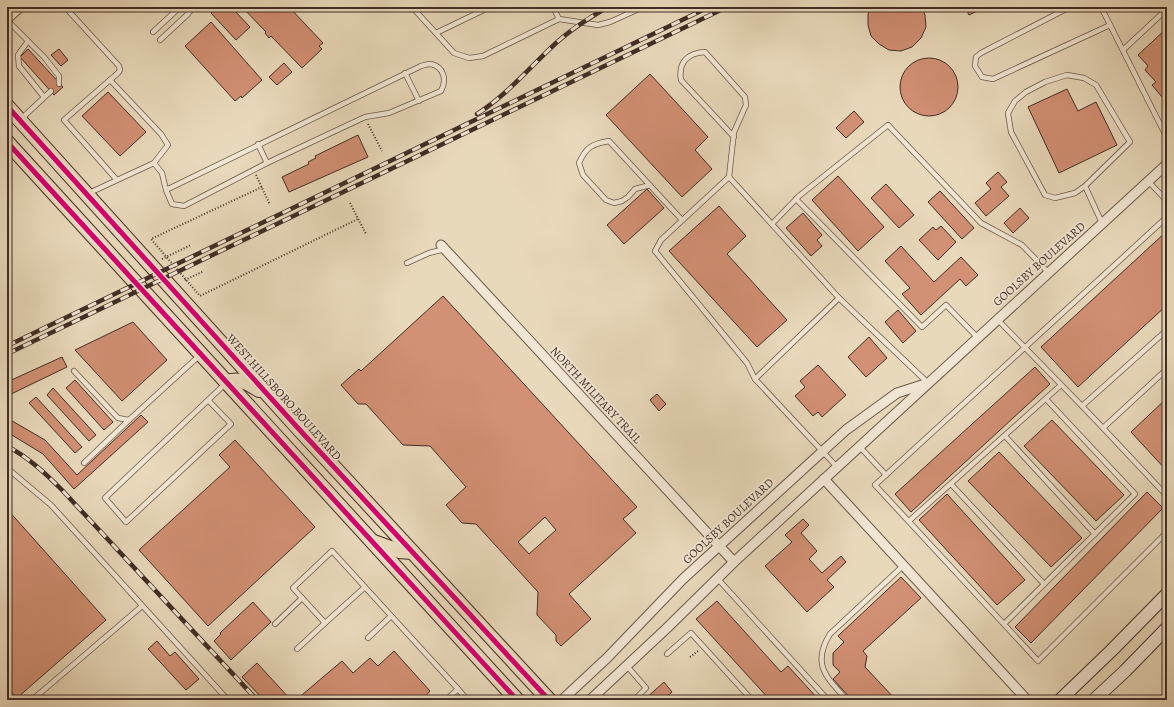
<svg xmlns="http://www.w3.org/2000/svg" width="1174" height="707" font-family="Alegreya,serif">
  <rect width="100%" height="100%" fill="#e9d9bb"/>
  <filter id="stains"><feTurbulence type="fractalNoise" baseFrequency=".005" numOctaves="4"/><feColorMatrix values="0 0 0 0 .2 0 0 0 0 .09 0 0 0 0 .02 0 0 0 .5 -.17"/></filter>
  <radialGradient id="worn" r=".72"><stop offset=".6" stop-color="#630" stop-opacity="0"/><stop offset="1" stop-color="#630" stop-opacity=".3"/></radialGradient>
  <g fill="#d29074" stroke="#412d26" fill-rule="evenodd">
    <path d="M218 7H235L233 9 250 27 236 40 211 13Z"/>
    <path d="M242 7H289L323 43 319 46 322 49 302 68 271 36 269 38 265 33 266 32Z"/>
    <path d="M872 7H922L925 15 926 27 921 38 912 47 901 51 889 50 879 44 871 36 868 25V14Z"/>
    <path d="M965 7H985L969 15Z"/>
    <path d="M211 22 262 80 242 98 241 96 235 101 185 46Z"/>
    <path d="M1167 28V92L1162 97 1152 85 1156 82 1145 70 1148 66 1138 55Z"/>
    <path d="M28 49 63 87 54 95 20 57Z"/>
    <path d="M59 49 68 60 61 66 51 55Z"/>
    <circle cx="929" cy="87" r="29"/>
    <path d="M284 63 292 72 277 85 269 77Z"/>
    <path d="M650 74 708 137 695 150 712 169 682 197 606 115Z"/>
    <path d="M1067 89 1078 111 1096 102 1117 145 1059 173 1028 107Z"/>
    <path d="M108 92 146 132 120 156 82 116Z"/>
    <path d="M854 111 864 122 846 138 836 128Z"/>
    <path d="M358 135 368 157 289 192 282 177 309 164 308 162 316 158 315 156Z"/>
    <path d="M998 172 1007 182 1001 187 1009 196 986 216 975 203 991 189 986 183Z"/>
    <path d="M838 176 884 227 858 251 812 200Z"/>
    <path d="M886 184 914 215 899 228 871 198Z"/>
    <path d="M647 189 664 208 624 244 607 225Z"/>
    <path d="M940 191 974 228 962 239 928 202Z"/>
    <path d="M719 206 746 236 727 254 787 320 757 347 669 251Z"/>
    <path d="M1020 208 1029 218 1013 233 1004 223Z"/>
    <path d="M803 213 822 235 817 240 822 246 811 256 786 228Z"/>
    <path d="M941 226 956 242 938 260 919 240 933 227 936 230Z"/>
    <path d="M1167 231V305L1078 387 1041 347Z"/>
    <path d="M901 246 934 282 961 257 978 275 966 286 960 279 921 315 902 294 910 288 885 261Z"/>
    <path d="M443 296 637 507 623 519 636 533 569 594 591 619 561 646 556 641V635L537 615 538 592 476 524 462 523 446 505 466 487 430 446 403 445 366 404H358L341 385 359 369 361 371ZM545 517 556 530 529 554 518 542Z"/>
    <path d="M898 310 916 331 903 343 885 322Z"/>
    <path d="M133 322 167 360 122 401 75 350Z"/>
    <path d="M869 337 887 358 866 377 848 357Z"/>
    <path d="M62 357 67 367 7 396V382Z"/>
    <path d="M818 365 846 395 822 417 818 412 813 416 795 396 805 387 800 381Z"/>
    <path d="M1035 367 1050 384 911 512 895 494Z"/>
    <path d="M75 380 113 422 104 430 66 388Z"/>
    <path d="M53 388 96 435 89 441 47 395Z"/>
    <path d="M657 394 666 404 659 411 650 400Z"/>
    <path d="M36 397 82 447 75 453 29 403Z"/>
    <path d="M1167 398V471L1131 432Z"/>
    <path d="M141 415 148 422 74 489 43 454 7 432V418L45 440 77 475Z"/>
    <path d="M1052 420 1124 495 1096 521 1024 446Z"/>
    <path d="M235 440 315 527 208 626 139 550 230 467 219 455Z"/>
    <path d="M999 452 1082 538 1051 567 968 481Z"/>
    <path d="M1147 492 1163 508 1031 643 1015 627Z"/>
    <path d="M947 494 1025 580 997 605 919 520Z"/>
    <path d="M7 509 106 620 17 698 7 687Z"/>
    <path d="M803 519 809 525 801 533 817 551 809 559 822 573 841 556 846 562 827 580 834 587 807 612 765 566 792 542 785 535Z"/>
    <path d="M901 577 921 598 863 651 867 656 865 667 896 700H852L833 679 840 672 833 665V653L844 642 838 636Z"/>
    <path d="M717 601 781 672 788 666 819 700H770L696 619Z"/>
    <path d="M253 602 271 622 231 660 214 641 221 634 220 633Z"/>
    <path d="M157 641 170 656 175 652 199 679 186 690 148 649Z"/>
    <path d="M394 651 430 691 422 700H296L342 661 353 673 370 658 378 666Z"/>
    <path d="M257 663 291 700H264L242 677Z"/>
    <path d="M664 682 672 692 663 700H644Z"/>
  </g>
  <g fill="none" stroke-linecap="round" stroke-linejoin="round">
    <g stroke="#6b584b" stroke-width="6">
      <g id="lane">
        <path d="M65 7 119 66 120 70 118 73 64 120 116 179"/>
        <path d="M412 7 454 53 469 58 483 56 559 19 553 7"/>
        <path d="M1070 7 981 53 976 57 975 66 982 77 993 79 1110 25"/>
        <path d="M1101 7 1167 138"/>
        <path d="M559 19 598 25 610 22 643 7"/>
        <path d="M7 20 44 57 59 76V84"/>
        <path d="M153 32 180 7"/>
        <path d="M436 33 490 7"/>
        <path d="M160 40 188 14 193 7"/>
        <path d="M28 41 18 55 19 66 44 97"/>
        <path d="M1123 50 1167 9"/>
        <path d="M405 73 419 101"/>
        <path d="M110 80 161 134 168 145 154 163"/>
        <path d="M21 119 51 91"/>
        <path d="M734 137 681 80C678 62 688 53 705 52L745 97 746 105 734 132 729 177 661 240 655 251 747 363 755 379 837 467"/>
        <path d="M258 144 267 163"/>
        <path d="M729 177 839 298 755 379"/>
        <path d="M1148 181 1167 201"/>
        <path d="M650 185 635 189 628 197 622 201 614 203 606 200 583 175 579 163C586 147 592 144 609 141L682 220"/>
        <path d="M1085 186 1075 193 1055 198 1045 195 1011 132 1008 113 1015 101 1026 92 1045 82 1067 75 1084 78 1096 85 1130 142 1085 186 1102 223"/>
        <path d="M87 194 154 163 162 173 166 190 172 204 184 206 267 163 365 117 389 113 441 91C447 80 444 67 431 64 428 64 424 65 421 66L166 190"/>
        <path d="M796 199 922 327 946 305 977 337"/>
        <path d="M1167 217 875 485 1038 661 1167 532"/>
        <path d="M772 224 799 196 888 125 981 223 1022 245 1048 272"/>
        <path d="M407 263 429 253 445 249"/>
        <path d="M839 298 928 383"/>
        <path d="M997 319 1082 406"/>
        <path d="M1167 369 1103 428 1167 496"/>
        <path d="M74 371 118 418 129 420 199 356"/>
        <path d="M208 400 231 424 126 522 105 498 225 384"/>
        <path d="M1103 428 1082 406 1167 330"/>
        <path d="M1005 436 1095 534"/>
        <path d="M859 446 886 475"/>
        <path d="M84 463 129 420"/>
        <path d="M7 468 51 505 228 700"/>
        <path d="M951 484 1044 584"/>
        <path d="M909 521 1061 385"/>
        <path d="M717 578 828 700"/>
        <path d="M365 587 325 623 293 588 332 551 458 689"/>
        <path d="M275 624 302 598"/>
        <path d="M1004 624 1135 494 1046 399"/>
        <path d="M368 638 391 616"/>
        <path d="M297 649 325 623"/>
        <path d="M667 654 691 633 752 700"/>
        <path d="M627 666 646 688 634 700"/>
        <path d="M32 700 142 606"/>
        <path d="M446 700 458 689 464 696 465 700"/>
        <path d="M847 700C827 678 811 665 830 634L904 565"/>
      </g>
    </g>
    <g stroke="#6b584b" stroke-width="11">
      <g id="street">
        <path d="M7 19 20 7"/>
        <path d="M441 245 734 562"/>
        <path d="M824 479 1027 700"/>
        <path d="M562 700 607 658 683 579 846 430 897 393 925 384"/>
        <path d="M590 700 667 628 734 562 1167 164"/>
      </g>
    </g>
    <g stroke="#412d26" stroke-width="14">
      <g id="secondary">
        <path d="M1060 700 1112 650 1167 594"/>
        <path d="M1094 700 1125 671 1167 628"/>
      </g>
    </g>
    <g stroke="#412d26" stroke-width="16">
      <g id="primary">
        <path d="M7 106 297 427 549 700"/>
        <path d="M7 142 517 700"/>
        <path d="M226 382C241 378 246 382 259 390"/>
        <path d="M374 542 399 551 412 552"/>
      </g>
    </g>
    <g stroke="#412d26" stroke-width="2" stroke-dasharray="1 2" stroke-linecap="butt">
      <path d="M368 124 382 151"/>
      <path d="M256 175 270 205"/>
      <path d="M262 187 151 239 200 296 358 219"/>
      <path d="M350 203 366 234"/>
      <path d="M162 259 191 245"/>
      <path d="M185 280 204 271"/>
      <path d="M690 657 698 651"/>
    </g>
    <use href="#lane" stroke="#f1e6d3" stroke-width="4.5"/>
    <use href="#street" stroke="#f1e6d3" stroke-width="9"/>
    <use href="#secondary" stroke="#f1e6d3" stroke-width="12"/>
    <use href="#primary" stroke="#e9d9bb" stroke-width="14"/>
    <g stroke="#412d26" stroke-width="4.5">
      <g id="rail">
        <path d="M477 114C507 95 529 68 555 44 571 29 589 18 608 7"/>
        <path d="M7 346 709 7"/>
        <path d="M7 354 727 7"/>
        <path d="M7 446C29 458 44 472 62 490L257 700"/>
      </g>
    </g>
    <use href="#rail" stroke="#f1e6d3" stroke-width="3" stroke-dasharray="9" stroke-linecap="butt"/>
    <g stroke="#f1e6d3" stroke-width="8">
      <g id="cycleway">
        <path d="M7 106 297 427 549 700"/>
        <path d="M7 142 517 700"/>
      </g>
    </g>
    <use href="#cycleway" stroke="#d6006c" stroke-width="5"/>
  </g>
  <g text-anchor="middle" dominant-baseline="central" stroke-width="3.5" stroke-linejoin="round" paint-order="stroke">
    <g font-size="12" fill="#412d26" stroke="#f1e6d3">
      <text transform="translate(1039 264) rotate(-42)">GOOLSBY BOULEVARD</text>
      <text transform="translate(596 395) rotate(47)">NORTH MILITARY TRAIL</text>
      <text transform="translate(284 397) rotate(48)">WEST HILLSBORO BOULEVARD</text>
      <text transform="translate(728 521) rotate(-43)">GOOLSBY BOULEVARD</text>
    </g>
  </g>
  <rect width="1174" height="707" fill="none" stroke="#e9d9bb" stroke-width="24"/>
  <rect x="8" y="8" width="1158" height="691" fill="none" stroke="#412d26" stroke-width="2"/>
  <rect x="12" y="12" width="1150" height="683" fill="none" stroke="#412d26"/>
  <rect width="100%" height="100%" filter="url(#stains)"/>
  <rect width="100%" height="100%" fill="url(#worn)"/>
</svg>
